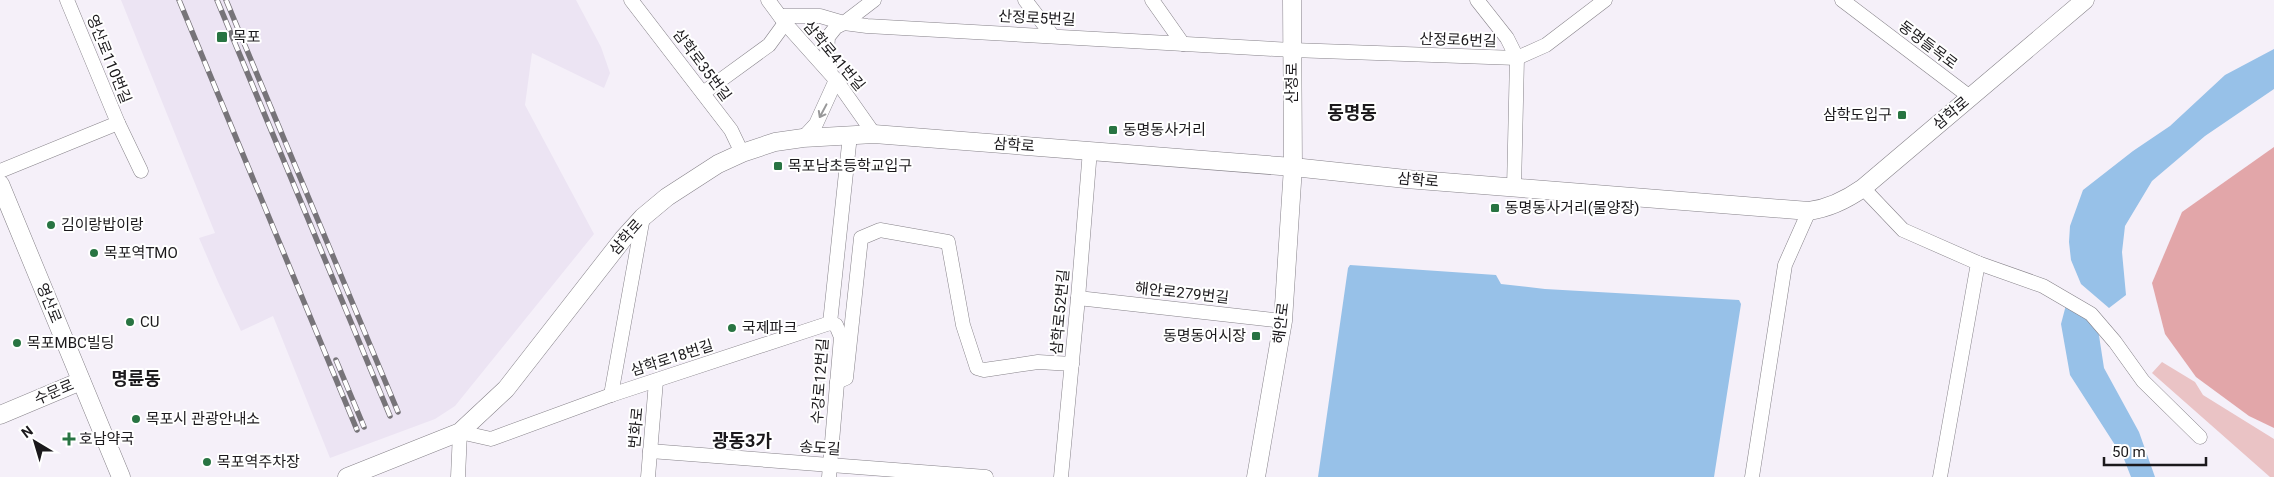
<svg xmlns="http://www.w3.org/2000/svg" width="2274" height="477" font-family="Roboto,'Noto Sans KR',sans-serif">
  <rect width="100%" height="100%" fill="#f5f0f9"/>
  <path fill="#ece4f3" d="M121 0H576L601 47 610 73 604 88 532 53 525 105 594 234 455 406 435 419 330 458 273 316 241 331 218 282 199 238 215 233Z"/>
  <path fill="#eac3c5" d="M2162 362 2195 382 2203 395 2274 439V477H2270L2152 373Z"/>
  <path fill="#e2a6a9" d="M2274 147V428L2249 416 2196 377 2165 334 2152 283 2182 212Z"/>
  <g fill="#97c1e8">
    <path d="M2274 49V89L2205 136 2152 181 2125 226 2122 252 2126 295 2109 308 2081 284 2071 260 2069 242 2070 226 2083 190 2133 151 2170 126 2225 75Z"/>
    <path d="M1350 265 1496 275 1501 284 1545 289 1739 300 1741 304 1714 477H1318L1348 268Z"/>
    <path d="M2066 305 2085 312 2098 329 2104 368 2139 432 2155 477H2131L2124 459 2070 375 2061 324Z"/>
  </g>
  <g fill="none" stroke-linecap="round" stroke-linejoin="round">
    <g stroke="#868289" stroke-width="15">
      <g id="minor">
        <path d="M631 0 731 130 742 153"/>
        <path d="M768 0 785 23 836 80 874 134"/>
        <path d="M1025 0 1052 35"/>
        <path d="M1152 0 1183 44"/>
        <path d="M1477 0 1507 38 1517 58 1514 188"/>
        <path d="M1842 0 1970 97"/>
        <path d="M780 16H820L844 23 867 26 1292 50 1517 58 1546 45 1605 0"/>
        <path d="M830 71 827 53 828 37 836 27 844 23 874 0"/>
        <path d="M703 93 769 45 785 23"/>
        <path d="M118 123 141 171"/>
        <path d="M803 138 816 124 836 80"/>
        <path d="M0 171 118 123 67 0"/>
        <path d="M1863 188 1903 230 1978 263 1940 477"/>
        <path d="M1978 263 2043 286 2091 314 2115 342 2143 381 2200 437"/>
        <path d="M1078 298 1283 321"/>
        <path d="M830 323 850 135"/>
        <path d="M837 382 846 378 861 238 880 230 948 242 963 325 977 368 984 370 1038 362 1072 364"/>
        <path d="M611 395 643 217"/>
        <path d="M650 451 986 477"/>
        <path d="M458 477 460 432 491 439 611 395 830 323"/>
        <path d="M648 477 656 381"/>
        <path d="M829 477 841 337 836 325 830 323"/>
        <path d="M1061 477 1078 298 1090 150"/>
        <path d="M1752 477 1785 265 1809 211"/>
      </g>
    </g>
    <g stroke="#868289" stroke-width="19">
      <g id="tertiary">
        <path d="M0 184 121 477"/>
        <path d="M0 415 81 381"/>
        <path d="M347 477 460 432 506 389 623 239 643 217 667 197 718 164 742 153 775 142 803 138 874 134 1293 167 1406 179 1809 211C1830 208 1846 200 1863 188L2085 0"/>
        <path d="M1256 477 1283 321 1293 167 1292 0"/>
      </g>
    </g>
    <use href="#minor" stroke="#fff" stroke-width="14"/>
    <use href="#tertiary" stroke="#fff" stroke-width="18"/>
    <g stroke="#777479" stroke-width="5.5">
      <g id="rail">
        <path d="M179 0 357 430"/>
        <path d="M217 0 390 416"/>
        <path d="M226 0 398 412"/>
        <path d="M336 360 364 427"/>
      </g>
    </g>
    <use href="#rail" stroke="#fff" stroke-width="4" stroke-dasharray="11" stroke-linecap="butt"/>
  </g>
  <defs><path id="oneway-shaft" d="M-6 0H5M1.5-3L5.5 0L1.5 3" fill="none" stroke-width="1.6" stroke-linecap="round" stroke-linejoin="round" transform="scale(1.25)"/></defs>
  <use stroke="#989899" href="#oneway-shaft" transform="translate(823 111) rotate(118)"/>
  <g fill="#287442" stroke="#fff" stroke-width="2">
    <rect x="216" y="31" width="12" height="12" rx="2.5"/>
    <rect x="1897" y="110" width="10" height="10" rx="2.5"/>
    <rect x="1108" y="125" width="10" height="10" rx="2.5"/>
    <rect x="773" y="161" width="10" height="10" rx="2.5"/>
    <rect x="1490" y="203" width="10" height="10" rx="2.5"/>
    <circle cx="51" cy="225" r="5"/>
    <circle cx="94" cy="253" r="5"/>
    <circle cx="130" cy="322" r="5"/>
    <circle cx="732" cy="328" r="5"/>
    <rect x="1251" y="331" width="10" height="10" rx="2.5"/>
    <circle cx="17" cy="343" r="5"/>
    <circle cx="136" cy="419" r="5"/>
    <path d="M66.5 431.5h5v5h5v5h-5v5h-5v-5h-5v-5h5z"/>
    <circle cx="207" cy="462" r="5"/>
  </g>
  <g text-anchor="middle" dominant-baseline="central" stroke-width="4" stroke-linejoin="round" paint-order="stroke">
    <g font-size="15" fill="#1b191c" stroke="#fff">
      <text transform="translate(1037 18) rotate(3)">산정로5번길</text>
      <text transform="translate(1458 40) rotate(2)">산정로6번길</text>
      <text transform="translate(1928 45) rotate(37)">동명들목로</text>
      <text transform="translate(834 56) rotate(50)">삼학로41번길</text>
      <text transform="translate(109 59) rotate(68)">영산로110번길</text>
      <text transform="translate(702 65) rotate(53)">삼학로35번길</text>
      <text transform="translate(1292 83) rotate(-90)">산정로</text>
      <text transform="translate(1951 113) rotate(-40)">삼학로</text>
      <text transform="translate(1014 145) rotate(4)">삼학로</text>
      <text transform="translate(1418 180) rotate(5)">삼학로</text>
      <text transform="translate(626 237) rotate(-49)">삼학로</text>
      <text transform="translate(1182 293) rotate(6)">해안로279번길</text>
      <text transform="translate(49 303) rotate(68)">영산로</text>
      <text transform="translate(1060 312) rotate(-85)">삼학로52번길</text>
      <text transform="translate(1281 323) rotate(-83)">해안로</text>
      <text transform="translate(672 358) rotate(-18)">삼학로18번길</text>
      <text transform="translate(820 381) rotate(-86)">수강로12번길</text>
      <text transform="translate(54 392) rotate(-23)">수문로</text>
      <text transform="translate(636 428) rotate(-85)">번화로</text>
      <text transform="translate(820 448) rotate(4)">송도길</text>
    </g>
    <g font-size="15" fill="#1b191c" stroke="#fff" text-anchor="start">
      <text x="233" y="37">목포</text>
      <text x="1892" y="115" text-anchor="end">삼학도입구</text>
      <text x="1123" y="130">동명동사거리</text>
      <text x="788" y="166">목포남초등학교입구</text>
      <text x="1505" y="208">동명동사거리(물양장)</text>
      <text x="61" y="225">김이랑밥이랑</text>
      <text x="104" y="253">목포역TMO</text>
      <text x="140" y="322">CU</text>
      <text x="742" y="328">국제파크</text>
      <text x="1246" y="336" text-anchor="end">동명동어시장</text>
      <text x="27" y="343">목포MBC빌딩</text>
      <text x="146" y="419">목포시 관광안내소</text>
      <text x="79" y="439">호남약국</text>
      <text x="217" y="462">목포역주차장</text>
    </g>
    <g font-size="18" font-weight="bold" fill="#1b191c" stroke="#fff">
      <text x="1352" y="112">동명동</text>
      <text x="136" y="378">명륜동</text>
      <text x="742" y="440">광동3가</text>
    </g>
  </g>
  <g transform="translate(35 442) rotate(322)" stroke="#ffffff" stroke-width="4" paint-order="stroke">
  <path d="M0-4L9 19L0 12L-9 19Z" fill="#1b191c"/>
  <text y="-8" font-size="14" font-weight="bold" text-anchor="middle" fill="#1b191c">N</text>
  </g>
  <path d="M2104 457v8h102v-8" fill="none" stroke="#1b191c" stroke-width="2.5"/>
  <text x="2112" y="457" font-size="15" fill="#1b191c" stroke="#ffffff" stroke-width="4" paint-order="stroke">50 m</text>
</svg>
